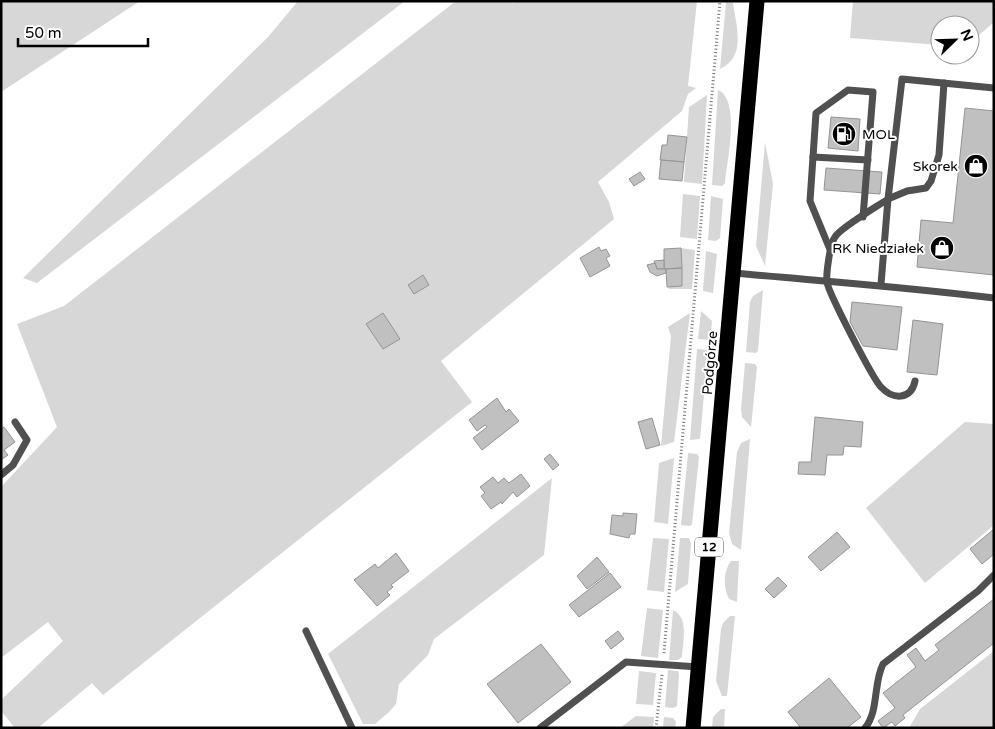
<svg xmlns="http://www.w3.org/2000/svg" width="995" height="729" font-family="'Varela Round',sans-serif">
  <rect width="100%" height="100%" fill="#fff"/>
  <g fill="#d7d7d7">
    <path d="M1 1H140L1 92Z"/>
    <path d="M298 1H405L37 283 23 278 268 37Z"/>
    <path d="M456 1H511L512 3 516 1H697L688 86 696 88 688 94 682 111 598 182 609 202 614 219 441 361 472 402 103 695 92 683 38 728H15L1 711V700L63 641 48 622 1 658V487L57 427 17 324 64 306Z"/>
    <path d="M853 1H994V22L970 43V25H940V45L850 38Z"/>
    <path d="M726 2 733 3C736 25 747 57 720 69Z"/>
    <path d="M718 90C741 100 727 162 725 183L722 186 712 185Z"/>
    <path d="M707 95 702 184 684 182 689 107Z"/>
    <path d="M765 142 773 184 765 266 756 246Z"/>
    <path d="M683 194 700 196 697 239 680 237Z"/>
    <path d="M711 196 723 199 720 238 716 241 708 240Z"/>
    <path d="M681 248 695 250 692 289H669L668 287 682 286Z"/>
    <path d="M706 251 717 254 713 293 703 291Z"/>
    <path d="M763 290 758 351 756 353 746 352 750 302 753 296Z"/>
    <path d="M701 311 712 321 710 340 698 339Z"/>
    <path d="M690 313 674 442 661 446 671 336 668 327Z"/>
    <path d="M697 349 708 350 700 439 690 440Z"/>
    <path d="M745 363 755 364 757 367 751 427 742 417 741 410Z"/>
    <path d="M965 422 994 424V525L925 583 866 508Z"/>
    <path d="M750 439 741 550 732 544 729 533 737 452 741 443Z"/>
    <path d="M688 453 697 454 699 457 692 524 690 526 681 525Z"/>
    <path d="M674 458 668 524 654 522 659 463Z"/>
    <path d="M552 478 544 555 434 639 428 655 399 684 396 704 389 712 375 724H363L328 654Z"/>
    <path d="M653 538 669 539 664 592 647 590Z"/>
    <path d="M680 538H689L691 543 688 584 675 592Z"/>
    <path d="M731 561H739L737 602 729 599C723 587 723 572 731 561Z"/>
    <path d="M647 608 663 610 658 658 641 656Z"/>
    <path d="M673 610C689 617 683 642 682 657L678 660H669Z"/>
    <path d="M730 616H735L727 696H722L716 681 721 629 723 623Z"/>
    <path d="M994 651V728H909L920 709Z"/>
    <path d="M668 670 678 671 679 674 677 706 673 708 665 707Z"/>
    <path d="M639 671 656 673 653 705 636 704Z"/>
    <path d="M721 709H725L724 728H712L713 717Z"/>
    <path d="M636 716 654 717 653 728H620Z"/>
    <path d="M664 717 673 718 676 722 675 728H663Z"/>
  </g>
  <g fill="#c0c0c0" stroke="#949494">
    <path d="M965 108 994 111V275L917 267 921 220 953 223Z"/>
    <path d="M831 117 860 119 858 151 828 148Z"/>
    <path d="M668 135 687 137 684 162 660 160 662 145H667Z"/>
    <path d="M661 160 684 162 682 181 659 179Z"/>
    <path d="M826 168 882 172 880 194 824 190Z"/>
    <path d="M640 172 645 179 634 186 629 179Z"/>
    <path d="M599 247 601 251 606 249 610 256 606 258 610 266 590 277 580 258Z"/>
    <path d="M681 248 682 268 664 269V249Z"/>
    <path d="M664 260V269H657L654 261Z"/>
    <path d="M655 263 657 269H666V273L657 276 650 272 647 265Z"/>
    <path d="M682 268V286L667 287 666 269Z"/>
    <path d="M423 275 429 285 414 294 408 285Z"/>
    <path d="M852 302 902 307 897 350 863 346 850 322Z"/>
    <path d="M383 313 400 339 383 349 366 324Z"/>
    <path d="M913 320 943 324 937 375 907 372Z"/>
    <path d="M497 398 506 412 509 409 519 421 482 450 473 438 487 427 485 425 477 431 469 420Z"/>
    <path d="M815 417 863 422 861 447 844 446 843 455H827L825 475 798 474 799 462H811Z"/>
    <path d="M652 418 660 445 646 449 638 422Z"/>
    <path d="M4 427 15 442 4 450 8 455 1 460V429Z"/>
    <path d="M550 454 559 465 553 470 544 459Z"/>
    <path d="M521 474 530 486 517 497 513 492 502 504 501 502 491 509 481 496 485 493 480 487 493 477 498 483 504 478 509 483Z"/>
    <path d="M623 513 637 514 635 534H630L629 538 610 534 612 515 623 516Z"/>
    <path d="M994 529V554L982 564 970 549Z"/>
    <path d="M837 532 850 547 821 571 808 557Z"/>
    <path d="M396 553 409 571 391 585 393 587 387 592 390 595 377 606 354 580 375 564 378 568Z"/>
    <path d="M597 557 609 572 587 589 577 576Z"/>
    <path d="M610 573 621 587 579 617 569 605Z"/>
    <path d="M778 577 787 586 774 598 765 589Z"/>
    <path d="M994 599V643L903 715 905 718 895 726 892 722 883 728 878 721 895 708 883 693 916 667 907 655 916 648 925 661 939 650 935 645Z"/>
    <path d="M618 631 624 639 611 649 605 641Z"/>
    <path d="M541 644 571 682 518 723 487 684Z"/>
    <path d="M829 678 861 717 847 728H801L788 712Z"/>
  </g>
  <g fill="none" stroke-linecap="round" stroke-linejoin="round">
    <g stroke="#727272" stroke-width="3" stroke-dasharray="1 2.5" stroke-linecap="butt">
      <path d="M664 653 720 1"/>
      <path d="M656 728 662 674"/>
    </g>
    <g stroke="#505050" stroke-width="7">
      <path d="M813 157 868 160"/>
      <path d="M831 252 810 201 816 113 848 90 873 92 863 217"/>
      <path d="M734 273C821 281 907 287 994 298"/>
      <path d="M881 284 888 199 907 191 926 188 931 181 939 155 944 83"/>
      <path d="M915 381C911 400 893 400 881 387 873 379 828 292 827 282 826 274 830 243 835 237 840 228 878 206 888 199L902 79 994 88"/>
      <path d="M1 475 13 465 27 440 15 422"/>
      <path d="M306 631 352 728"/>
      <path d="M540 728 626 662 698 667"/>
      <path d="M865 728C879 711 873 684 883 664L978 591 994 575"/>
    </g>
    <path stroke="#000" stroke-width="15" d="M693 728 757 1"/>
  </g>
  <defs>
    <g id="fuel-disc" transform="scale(1.25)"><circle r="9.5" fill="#000" stroke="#fff"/><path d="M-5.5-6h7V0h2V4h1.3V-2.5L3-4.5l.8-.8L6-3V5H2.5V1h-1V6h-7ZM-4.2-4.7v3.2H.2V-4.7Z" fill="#fff"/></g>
    <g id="shop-disc" transform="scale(1.25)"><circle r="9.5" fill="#000" stroke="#fff"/><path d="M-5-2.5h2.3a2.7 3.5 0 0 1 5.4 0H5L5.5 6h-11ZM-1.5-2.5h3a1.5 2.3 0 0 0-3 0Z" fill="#fff"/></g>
  </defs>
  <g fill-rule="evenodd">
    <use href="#fuel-disc" x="844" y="134"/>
    <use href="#shop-disc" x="976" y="166"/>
    <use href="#shop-disc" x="942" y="248"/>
  </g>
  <g text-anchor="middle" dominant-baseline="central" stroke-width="4" stroke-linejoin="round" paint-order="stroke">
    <rect fill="#fff" stroke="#4c4c4c" stroke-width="1" x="695" y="537.5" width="28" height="19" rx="4"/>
    <g font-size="12" font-weight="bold" fill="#000">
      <text x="709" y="547">12</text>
    </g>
    <g font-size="14" fill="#000" stroke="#fff" text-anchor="end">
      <text x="862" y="134" text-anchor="start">MOL</text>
      <text x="958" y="166">Skorek</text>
      <text x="924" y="248">RK Niedziałek</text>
    </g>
    <g font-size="14" fill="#000" stroke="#fff">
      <text transform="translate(710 363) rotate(-85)">Podgórze</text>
    </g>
  </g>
  <rect width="995" height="729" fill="none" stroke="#000000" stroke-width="5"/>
  <g transform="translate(955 40) rotate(67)"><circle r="24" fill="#ffffff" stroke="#999999"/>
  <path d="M0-4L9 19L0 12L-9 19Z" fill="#000000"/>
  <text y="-8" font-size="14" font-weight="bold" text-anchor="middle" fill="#000000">N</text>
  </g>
  <path d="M18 38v8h130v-8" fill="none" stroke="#000000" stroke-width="2.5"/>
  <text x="25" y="38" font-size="15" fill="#000000" stroke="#ffffff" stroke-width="4" paint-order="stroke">50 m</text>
</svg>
